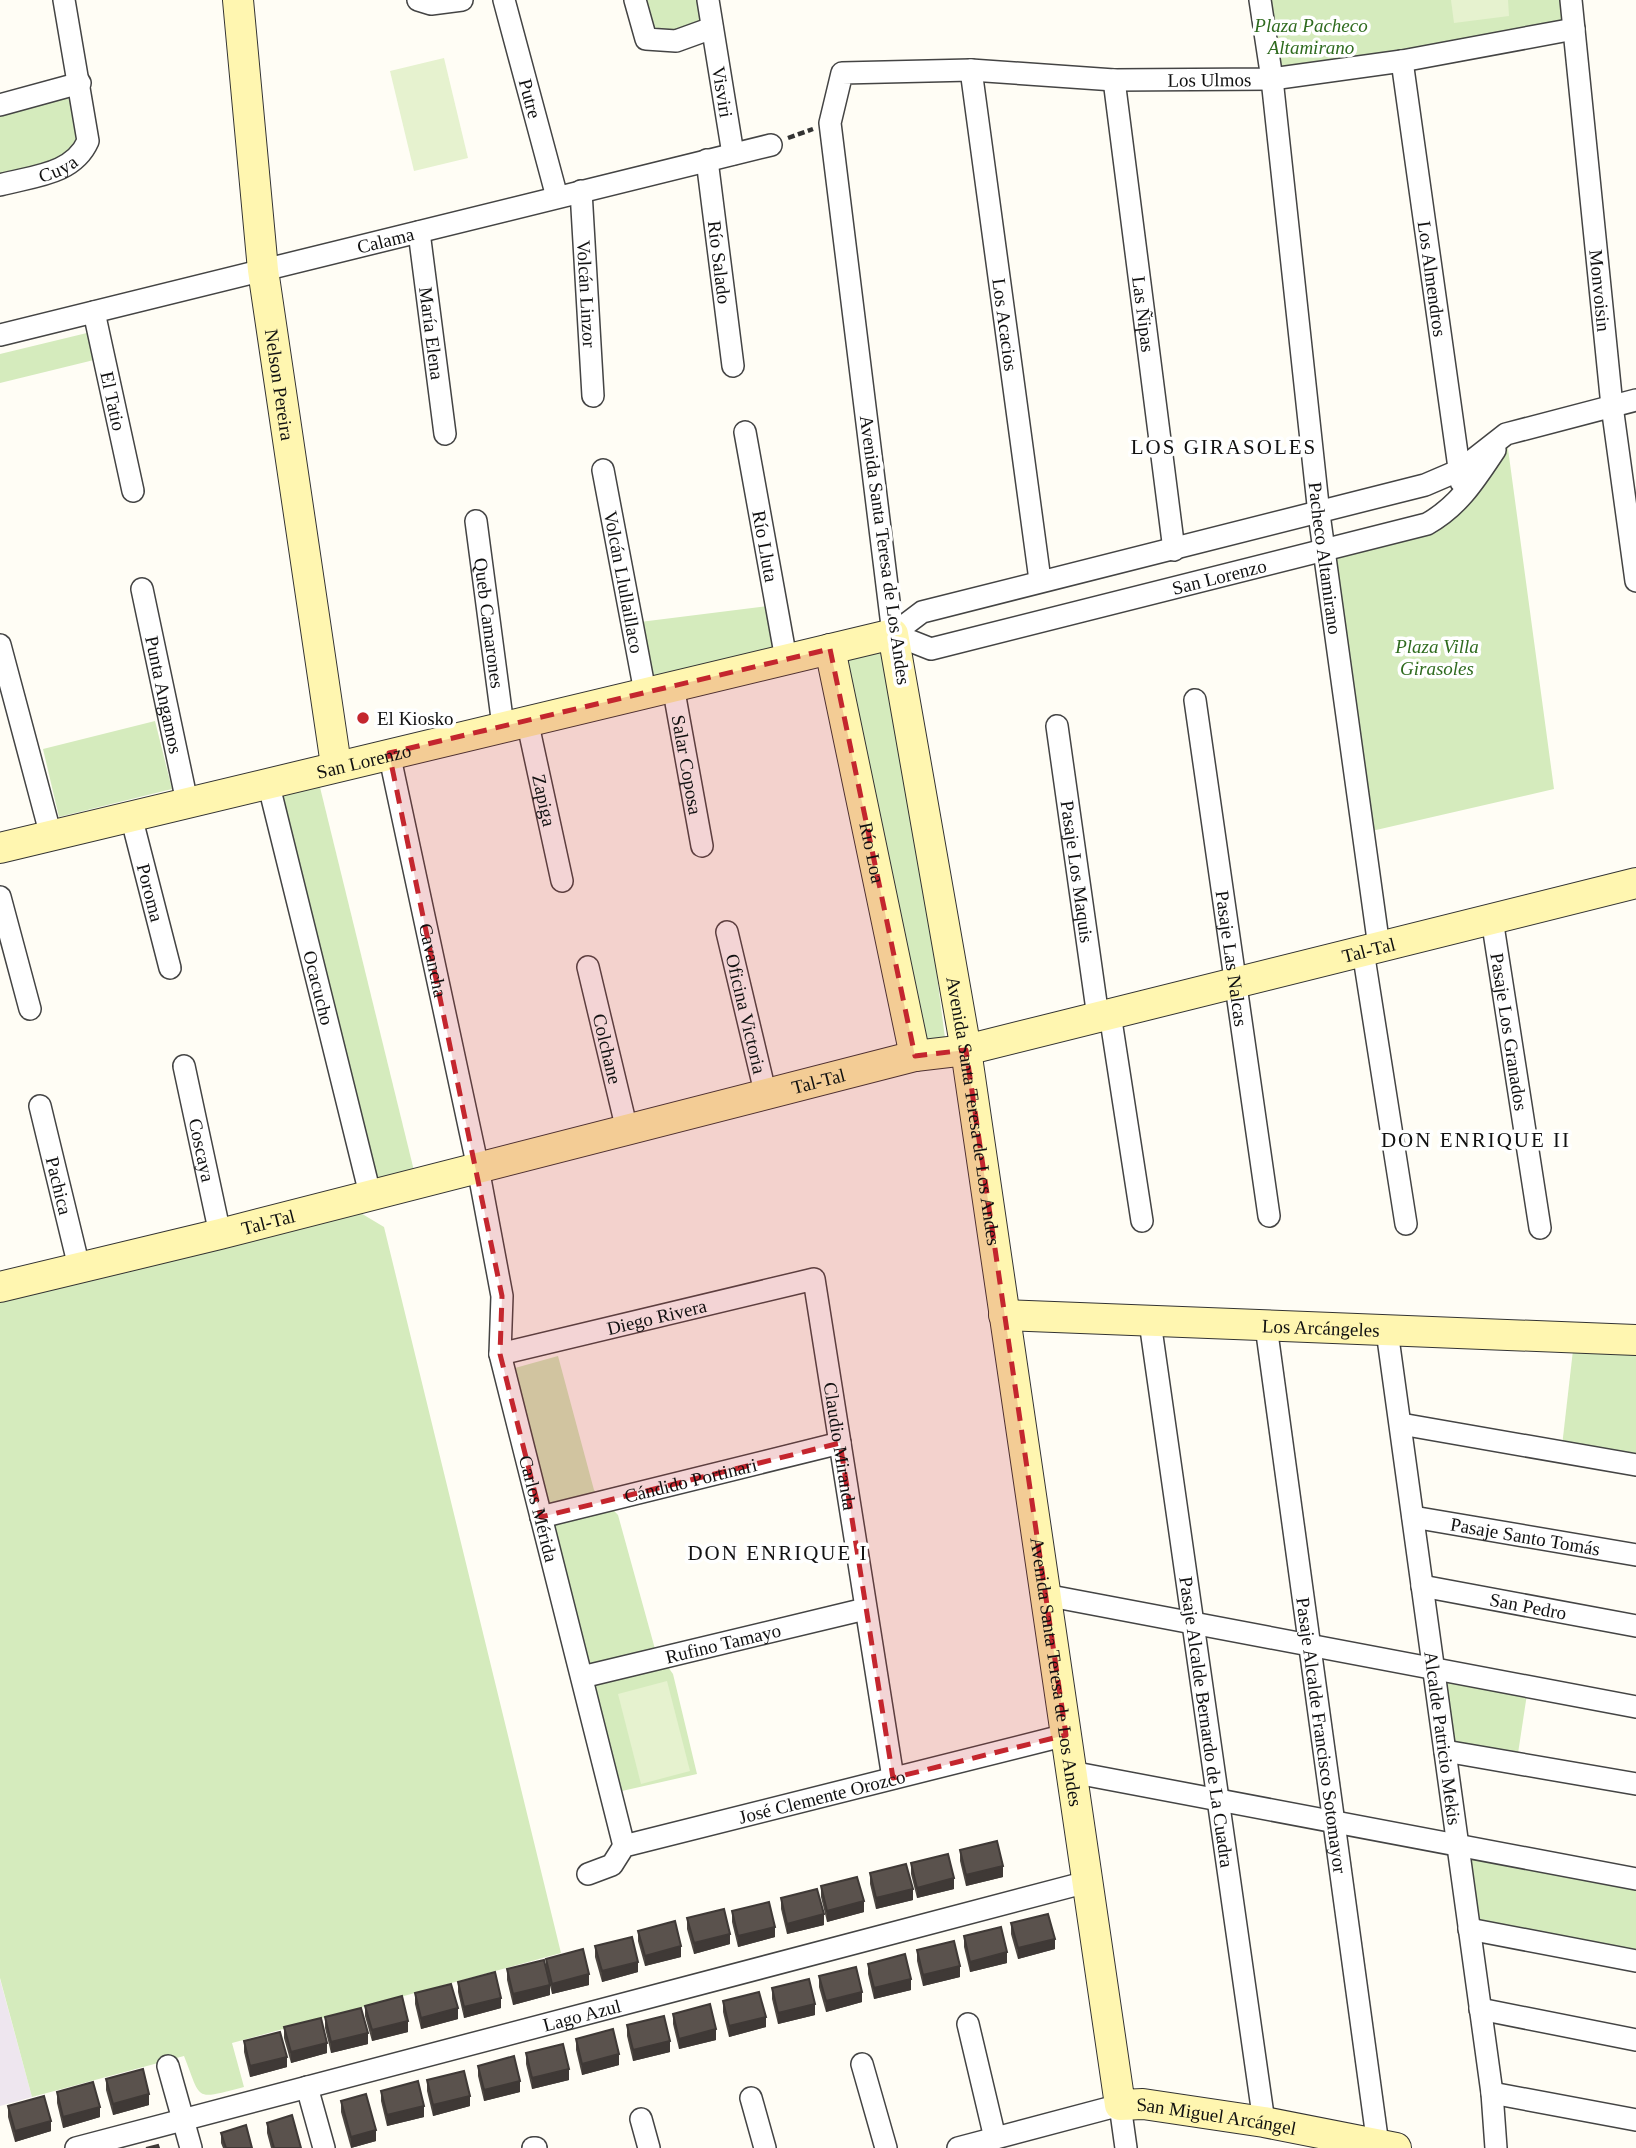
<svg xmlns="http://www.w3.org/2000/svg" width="1636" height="2148" font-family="Georgia,serif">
  <rect width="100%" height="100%" fill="#fffdf5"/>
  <path fill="#eee6ef" d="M0 1979 32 2097 0 2106Z"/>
  <g fill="#d5ebbd">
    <path d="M633 0H705L701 22 676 41 652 33Z"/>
    <path d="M1260 0H1571L1574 29 1272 79Z"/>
    <path d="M62 92 73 104 81 141 65 160 0 178V111Z"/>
    <path d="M91 332 98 359 0 383V354Z"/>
    <path d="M1506 434 1554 789 1363 833 1324 550 1427 524Z"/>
    <path d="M777 605 786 659 645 692 632 623Z"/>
    <path d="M893 634 945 1038 921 1042 830 649Z"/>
    <path d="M155 721 172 789 59 817 43 749Z"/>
    <path d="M316 771 417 1183 370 1194 268 782Z"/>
    <path d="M359 1212 384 1227 561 1953 232 2043 244 2087C193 2100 202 2101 184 2056L32 2097 0 1978V1302Z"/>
    <path d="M1573 1350 1636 1353V1459L1562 1446Z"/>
    <path d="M558 1356 594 1490 618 1515 655 1649 673 1674 697 1774 622 1791 515 1368Z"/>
    <path d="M1442 1678 1527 1694 1517 1760 1453 1748Z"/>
    <path d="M1456 1845 1636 1879V1961L1469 1929Z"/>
  </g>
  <g fill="#e6f2cf">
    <path d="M1451 0H1508L1509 16 1454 23Z"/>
    <path d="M444 58 468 158 414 171 390 71Z"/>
    <path d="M667 1681 690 1771 641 1784 618 1694Z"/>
  </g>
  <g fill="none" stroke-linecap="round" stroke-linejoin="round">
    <g stroke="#444" stroke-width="24">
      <g id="street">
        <path d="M418 0 431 4 462 0"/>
        <path id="s1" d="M504 0 557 197"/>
        <path d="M635 0 646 39 676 41 712 28"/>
        <path id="s2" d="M708 0 733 154"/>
        <path id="s3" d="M1260 0 1272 79 1319 514 1379 947"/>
        <path id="s4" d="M1571 0 1612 406 1636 581"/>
        <path id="s5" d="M1402 61 1461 482"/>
        <path id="s6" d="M971 70 1040 580"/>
        <path id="s7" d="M1114 80 1174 550"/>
        <path d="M0 105 80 83"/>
        <path id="s8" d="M707 160 733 366"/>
        <path id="s9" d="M0 185C32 176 73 175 88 141L64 0"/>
        <path id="s10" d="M581 191 593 396"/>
        <path id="s11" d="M419 232 445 434"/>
        <path id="s12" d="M94 312 133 491"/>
        <path id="s13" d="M0 335 771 145"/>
        <path id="s14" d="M745 432 786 659"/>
        <path id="s15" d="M603 470 645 692"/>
        <path id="s16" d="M476 521 503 726"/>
        <path id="s17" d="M142 589 187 802"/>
        <path id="s18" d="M893 634 830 123 842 73 971 70 1114 80 1272 79 1402 61 1574 29"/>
        <path d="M893 634 922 612 1425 485 1460 470 1506 434 1636 400"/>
        <path id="s19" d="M893 634 931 649 1427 524C1459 506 1475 480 1495 450"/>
        <path d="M0 645 51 836"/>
        <path id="s20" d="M673 686 702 846"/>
        <path id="s21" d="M1195 700 1269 1216"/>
        <path id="s22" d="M527 720 562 881"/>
        <path id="s23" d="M1057 726 1098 1017"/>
        <path id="s24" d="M389 753 478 1168 502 1296 500 1354 624 1846"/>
        <path id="s25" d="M268 782 370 1194"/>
        <path id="s26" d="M131 816 170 968"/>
        <path d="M0 897 30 1009"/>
        <path id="s27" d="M1492 919 1540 1228"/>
        <path id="s28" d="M727 932 766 1096"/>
        <path d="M1363 951 1406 1224"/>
        <path id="s29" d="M588 967 627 1130"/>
        <path d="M1110 1014 1142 1221"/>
        <path id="s30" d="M184 1066 220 1234"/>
        <path id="s31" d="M40 1106 79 1267"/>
        <path id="s32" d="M1150 1322 1264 2122"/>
        <path id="s33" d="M1266 1326 1378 2145"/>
        <path id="s34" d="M1387 1331 1492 2093 1496 2148"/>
        <path id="s35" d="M500 1354 814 1279 893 1778"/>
        <path d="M1401 1424 1636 1465"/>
        <path id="s36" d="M541 1517 840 1443"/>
        <path id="s37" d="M1413 1517 1636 1555"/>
        <path id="s38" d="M1422 1586 1636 1626"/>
        <path d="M1045 1595 1636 1707"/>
        <path id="s39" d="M582 1677 865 1609"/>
        <path d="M1445 1751 1636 1784"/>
        <path d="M1071 1772 1636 1879"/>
        <path id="s40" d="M588 1874 612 1865 624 1846 1066 1735"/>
        <path d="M1469 1929 1636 1961"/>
        <path d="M1480 2009 1636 2040"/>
        <path d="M968 2024 995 2138"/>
        <path d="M862 2064 886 2148"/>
        <path d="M168 2066 191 2148"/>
        <path d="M307 2087 324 2148"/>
        <path d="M1492 2093 1636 2120"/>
        <path d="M751 2098 765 2148"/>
        <path d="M641 2119 649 2148"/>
        <path id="s41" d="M76 2148 1087 1882"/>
        <path d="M533 2148H536"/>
        <path d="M958 2148 1120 2105 1126 2148"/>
      </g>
    </g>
    <g stroke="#333" stroke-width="32">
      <g id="secondary">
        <path id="s42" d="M238 0 263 270 336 765"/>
        <path id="s43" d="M830 649 915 1056"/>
        <path id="s44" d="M0 848 893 634 966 1050 1120 2105 1143 2104 1264 2122 1396 2148"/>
        <path id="s45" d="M0 1287 220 1234 915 1056 966 1050 1636 883"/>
        <path id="s46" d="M1004 1315 1636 1340"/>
      </g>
    </g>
    <path stroke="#333" stroke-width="4.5" stroke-dasharray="7 3.5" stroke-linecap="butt" d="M788 138 813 129"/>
    <use href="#street" stroke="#fff" stroke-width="21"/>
    <use href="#secondary" stroke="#fff6b0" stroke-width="30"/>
  </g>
  <g fill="#4d4742">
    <path d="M960 1850 1003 1877 966 1886 960 1861Z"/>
    <path d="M911 1863 954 1889 917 1898 911 1874Z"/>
    <path d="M870 1873 913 1900 876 1909 870 1884Z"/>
    <path d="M821 1886 864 1912 827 1922 821 1897Z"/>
    <path d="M781 1898 824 1925 787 1934 781 1909Z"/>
    <path d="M732 1911 775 1937 738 1947 732 1922Z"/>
    <path d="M687 1918 730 1944 694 1954 687 1929Z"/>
    <path d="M1011 1923 1055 1949 1018 1959 1011 1934Z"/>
    <path d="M638 1931 681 1957 645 1966 638 1941Z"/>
    <path d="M964 1936 1007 1963 970 1972 964 1947Z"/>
    <path d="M595 1946 638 1972 602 1982 595 1957Z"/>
    <path d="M917 1950 960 1977 923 1986 917 1961Z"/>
    <path d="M546 1959 589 1985 552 1994 546 1969Z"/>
    <path d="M868 1964 911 1990 874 1999 868 1974Z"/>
    <path d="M507 1969 550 1995 513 2005 507 1980Z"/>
    <path d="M819 1976 862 2002 826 2012 819 1987Z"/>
    <path d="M458 1982 501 2008 464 2018 458 1992Z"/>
    <path d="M772 1988 815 2015 778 2024 772 1999Z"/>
    <path d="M415 1993 458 2019 421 2029 415 2004Z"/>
    <path d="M723 2001 766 2027 729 2037 723 2012Z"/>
    <path d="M365 2006 408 2032 372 2041 365 2016Z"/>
    <path d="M673 2014 716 2040 679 2049 673 2024Z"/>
    <path d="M325 2017 368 2044 331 2053 325 2028Z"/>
    <path d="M627 2025 670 2052 633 2061 627 2036Z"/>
    <path d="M284 2027 327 2053 291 2063 284 2038Z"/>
    <path d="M576 2039 619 2065 582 2075 576 2050Z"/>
    <path d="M244 2041 287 2067 250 2077 244 2052Z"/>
    <path d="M526 2053 569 2080 532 2089 526 2064Z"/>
    <path d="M478 2066 520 2092 484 2101 478 2076Z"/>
    <path d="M106 2079 149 2105 113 2115 106 2090Z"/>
    <path d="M427 2080 470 2106 433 2116 427 2091Z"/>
    <path d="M381 2091 424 2117 387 2126 381 2101Z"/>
    <path d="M57 2092 100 2117 63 2128 57 2103Z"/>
    <path d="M341 2101 376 2141 351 2148 341 2112Z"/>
    <path d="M8 2106 51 2131 15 2142 8 2117Z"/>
    <path d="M267 2123 301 2148H271L267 2133Z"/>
    <path d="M221 2133 252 2148H223L221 2143Z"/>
  </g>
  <g fill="#3f3936">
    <path d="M1003 1866V1877L966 1886V1875Z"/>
    <path d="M954 1878V1889L917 1898V1888Z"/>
    <path d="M913 1889V1900L876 1909V1898Z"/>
    <path d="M864 1901V1912L827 1922V1911Z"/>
    <path d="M824 1914V1925L787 1934V1924Z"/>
    <path d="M775 1927V1937L738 1947V1936Z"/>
    <path d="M730 1934V1944L694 1954V1943Z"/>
    <path d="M1055 1939V1949L1018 1959V1948Z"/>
    <path d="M681 1946V1957L645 1966V1956Z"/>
    <path d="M1007 1952V1963L970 1972V1962Z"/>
    <path d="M638 1962V1972L602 1982V1971Z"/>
    <path d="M960 1966V1977L923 1986V1975Z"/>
    <path d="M589 1974V1985L552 1994V1984Z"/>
    <path d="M911 1979V1990L874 1999V1988Z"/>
    <path d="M550 1985V1995L513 2005V1994Z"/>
    <path d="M862 1992V2002L826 2012V2001Z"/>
    <path d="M501 1998V2008L464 2018V2007Z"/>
    <path d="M815 2004V2015L778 2024V2013Z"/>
    <path d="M458 2008V2019L421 2029V2018Z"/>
    <path d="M766 2017V2027L729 2037V2026Z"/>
    <path d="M408 2021V2032L372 2041V2030Z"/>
    <path d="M716 2029V2040L679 2049V2039Z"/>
    <path d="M368 2033V2044L331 2053V2042Z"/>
    <path d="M670 2041V2052L633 2061V2050Z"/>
    <path d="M327 2043V2053L291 2063V2052Z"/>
    <path d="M619 2054V2065L582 2075V2064Z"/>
    <path d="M287 2057V2067L250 2077V2066Z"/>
    <path d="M569 2069V2080L532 2089V2078Z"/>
    <path d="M520 2081V2092L484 2101V2090Z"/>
    <path d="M149 2094V2105L113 2115V2104Z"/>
    <path d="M470 2096V2106L433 2116V2105Z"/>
    <path d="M424 2106V2117L387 2126V2115Z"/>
    <path d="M100 2107V2117L63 2128V2117Z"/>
    <path d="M51 2121V2131L15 2142V2131Z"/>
    <path d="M376 2130V2141L351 2148V2137Z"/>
  </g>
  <g fill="#5a524d" stroke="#3f3936" stroke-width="2">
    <path d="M997 1841 1003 1866 966 1875 960 1850Z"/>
    <path d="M948 1854 954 1878 917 1888 911 1863Z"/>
    <path d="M906 1864 913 1889 876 1898 870 1873Z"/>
    <path d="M857 1877 864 1901 827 1911 821 1886Z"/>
    <path d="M817 1889 824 1914 787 1924 781 1898Z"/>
    <path d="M769 1902 775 1927 738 1936 732 1911Z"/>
    <path d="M724 1909 730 1934 694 1943 687 1918Z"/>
    <path d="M1048 1914 1055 1939 1018 1948 1011 1923Z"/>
    <path d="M675 1921 681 1946 645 1956 638 1931Z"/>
    <path d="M1001 1927 1007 1952 970 1962 964 1936Z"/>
    <path d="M632 1937 638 1962 602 1971 595 1946Z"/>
    <path d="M954 1941 960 1966 923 1975 917 1950Z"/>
    <path d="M583 1949 589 1974 552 1984 546 1959Z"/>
    <path d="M905 1954 911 1979 874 1988 868 1964Z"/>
    <path d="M544 1960 550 1985 513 1994 507 1969Z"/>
    <path d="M856 1967 862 1992 826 2001 819 1976Z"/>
    <path d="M495 1972 501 1998 464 2007 458 1982Z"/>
    <path d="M809 1979 815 2004 778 2013 772 1988Z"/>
    <path d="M451 1984 458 2008 421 2018 415 1993Z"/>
    <path d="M759 1992 766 2017 729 2026 723 2001Z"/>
    <path d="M402 1996 408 2021 372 2030 365 2006Z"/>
    <path d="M710 2004 716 2029 679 2039 673 2014Z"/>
    <path d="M361 2008 368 2033 331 2042 325 2017Z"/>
    <path d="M664 2016 670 2041 633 2050 627 2025Z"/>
    <path d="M321 2018 327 2043 291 2052 284 2027Z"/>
    <path d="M613 2029 619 2054 582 2064 576 2039Z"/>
    <path d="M280 2032 287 2057 250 2066 244 2041Z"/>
    <path d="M563 2044 569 2069 532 2078 526 2053Z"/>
    <path d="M514 2056 520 2081 484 2090 478 2066Z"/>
    <path d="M143 2069 149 2094 113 2104 106 2079Z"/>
    <path d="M464 2071 470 2096 433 2105 427 2080Z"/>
    <path d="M418 2081 424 2106 387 2115 381 2091Z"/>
    <path d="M93 2082 100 2107 63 2117 57 2092Z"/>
    <path d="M366 2094 376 2130 351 2137 341 2101Z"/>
    <path d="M44 2096 51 2121 15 2131 8 2106Z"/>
    <path d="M292 2115 301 2148H274L267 2123Z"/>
    <path d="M246 2125 252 2148H226L221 2133Z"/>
    <path d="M158 2145 159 2148H146Z"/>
  </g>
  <path fill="#c4262e" fill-opacity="0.2" stroke="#c4262e" stroke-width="5" stroke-dasharray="14 9" stroke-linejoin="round" d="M830 649 915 1056 966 1050 1066 1735 893 1778 840 1443 541 1517 500 1354 502 1296 389 753Z"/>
  <circle fill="#c4262e" stroke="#fff" stroke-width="2.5" cx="363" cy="718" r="7"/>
  <g text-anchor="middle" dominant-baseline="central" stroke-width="7" stroke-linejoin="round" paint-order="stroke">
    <g font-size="19" font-style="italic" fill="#2f6b1f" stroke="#fff">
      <text x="1311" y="25">Plaza Pacheco<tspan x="1311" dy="22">Altamirano</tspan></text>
      <text x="1437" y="646">Plaza Villa<tspan x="1437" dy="22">Girasoles</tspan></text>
    </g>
    <g font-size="19" fill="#111" stroke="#fff">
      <text stroke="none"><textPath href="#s18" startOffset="934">Los Ulmos</textPath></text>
      <text stroke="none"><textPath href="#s2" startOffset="93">Visviri</textPath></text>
      <text stroke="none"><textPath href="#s1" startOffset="102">Putre</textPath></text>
      <text stroke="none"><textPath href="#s9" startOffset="60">Cuya</textPath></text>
      <text stroke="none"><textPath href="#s13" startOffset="397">Calama</textPath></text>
      <text stroke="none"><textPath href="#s8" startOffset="103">Río Salado</textPath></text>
      <text stroke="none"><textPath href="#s5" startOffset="220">Los Almendros</textPath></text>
      <text stroke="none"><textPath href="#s4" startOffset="292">Monvoisin</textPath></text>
      <text stroke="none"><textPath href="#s10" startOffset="103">Volcán Linzor</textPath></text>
      <text stroke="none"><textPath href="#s7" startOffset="236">Las Ñipas</textPath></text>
      <text stroke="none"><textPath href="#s6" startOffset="257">Los Acacios</textPath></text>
      <text stroke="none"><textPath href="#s11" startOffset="102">María Elena</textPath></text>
      <text stroke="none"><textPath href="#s42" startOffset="387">Nelson Pereira</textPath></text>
      <text stroke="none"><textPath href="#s12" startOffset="91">El Tatio</textPath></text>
      <text stroke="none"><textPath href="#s14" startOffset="116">Río Lluta</textPath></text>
      <text transform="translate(885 550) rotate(82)">Avenida Santa Teresa de Los Andes</text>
      <text stroke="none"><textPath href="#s3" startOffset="562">Pacheco Altamirano</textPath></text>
      <text stroke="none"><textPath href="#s19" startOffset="338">San Lorenzo</textPath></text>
      <text stroke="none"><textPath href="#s15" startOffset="114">Volcán Llullaillaco</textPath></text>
      <text stroke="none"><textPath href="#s16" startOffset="103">Queb Camarones</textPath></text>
      <text stroke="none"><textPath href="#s17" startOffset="108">Punta Angamos</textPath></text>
      <text stroke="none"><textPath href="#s44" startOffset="374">San Lorenzo</textPath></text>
      <text stroke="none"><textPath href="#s20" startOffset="80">Salar Coposa</textPath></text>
      <text stroke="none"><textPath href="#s22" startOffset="82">Zapiga</textPath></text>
      <text stroke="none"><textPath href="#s43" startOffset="208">Río Loa</textPath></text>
      <text stroke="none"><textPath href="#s23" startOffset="147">Pasaje Los Maquis</textPath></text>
      <text stroke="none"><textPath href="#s26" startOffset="79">Poroma</textPath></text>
      <text stroke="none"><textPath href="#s45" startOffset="1410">Tal-Tal</textPath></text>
      <text stroke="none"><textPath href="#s21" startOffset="261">Pasaje Las Nalcas</textPath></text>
      <text stroke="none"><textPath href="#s24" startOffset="212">Cavancha</textPath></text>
      <text stroke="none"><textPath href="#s25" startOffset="212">Ocacucho</textPath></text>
      <text stroke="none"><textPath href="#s28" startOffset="84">Oficina Victoria</textPath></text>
      <text stroke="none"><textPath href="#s27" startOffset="114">Pasaje Los Granados</textPath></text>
      <text stroke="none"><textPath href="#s29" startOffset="84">Colchane</textPath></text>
      <text stroke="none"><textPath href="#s45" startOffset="844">Tal-Tal</textPath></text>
      <text stroke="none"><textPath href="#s44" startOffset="1402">Avenida Santa Teresa de Los Andes</textPath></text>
      <text stroke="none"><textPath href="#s30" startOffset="86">Coscaya</textPath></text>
      <text stroke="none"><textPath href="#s31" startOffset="82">Pachica</textPath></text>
      <text stroke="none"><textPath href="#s45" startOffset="276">Tal-Tal</textPath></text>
      <text stroke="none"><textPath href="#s35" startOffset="161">Diego Rivera</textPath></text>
      <text stroke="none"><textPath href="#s46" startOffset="317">Los Arcángeles</textPath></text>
      <text stroke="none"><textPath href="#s35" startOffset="492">Claudio Miranda</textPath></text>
      <text stroke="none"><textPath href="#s36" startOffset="154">Cándido Portinari</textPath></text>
      <text stroke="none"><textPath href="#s24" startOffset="772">Carlos Mérida</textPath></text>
      <text stroke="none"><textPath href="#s37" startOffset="114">Pasaje Santo Tomás</textPath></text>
      <text stroke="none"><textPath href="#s38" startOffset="108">San Pedro</textPath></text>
      <text stroke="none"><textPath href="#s39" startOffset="145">Rufino Tamayo</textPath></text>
      <text stroke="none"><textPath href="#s44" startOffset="1969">Avenida Santa Teresa de Los Andes</textPath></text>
      <text stroke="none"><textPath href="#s32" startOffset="404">Pasaje Alcalde Bernardo de La Cuadra</textPath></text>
      <text stroke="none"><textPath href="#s33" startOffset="413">Pasaje Alcalde Francisco Sotomayor</textPath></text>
      <text stroke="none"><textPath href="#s34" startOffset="411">Alcalde Patricio Mekis</textPath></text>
      <text stroke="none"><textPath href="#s40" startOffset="252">José Clemente Orozco</textPath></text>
      <text stroke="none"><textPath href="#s41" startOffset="523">Lago Azul</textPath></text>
      <text stroke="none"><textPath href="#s44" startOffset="2504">San Miguel Arcángel</textPath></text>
    </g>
    <g font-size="19" fill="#111" stroke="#fff" text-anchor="start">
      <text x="377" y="718">El Kiosko</text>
    </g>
    <g font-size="21" letter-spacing="2" fill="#111" stroke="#fff">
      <text x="1224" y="447">LOS GIRASOLES</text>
      <text x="1476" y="1140">DON ENRIQUE II</text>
      <text x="778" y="1553">DON ENRIQUE I</text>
    </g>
  </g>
</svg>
